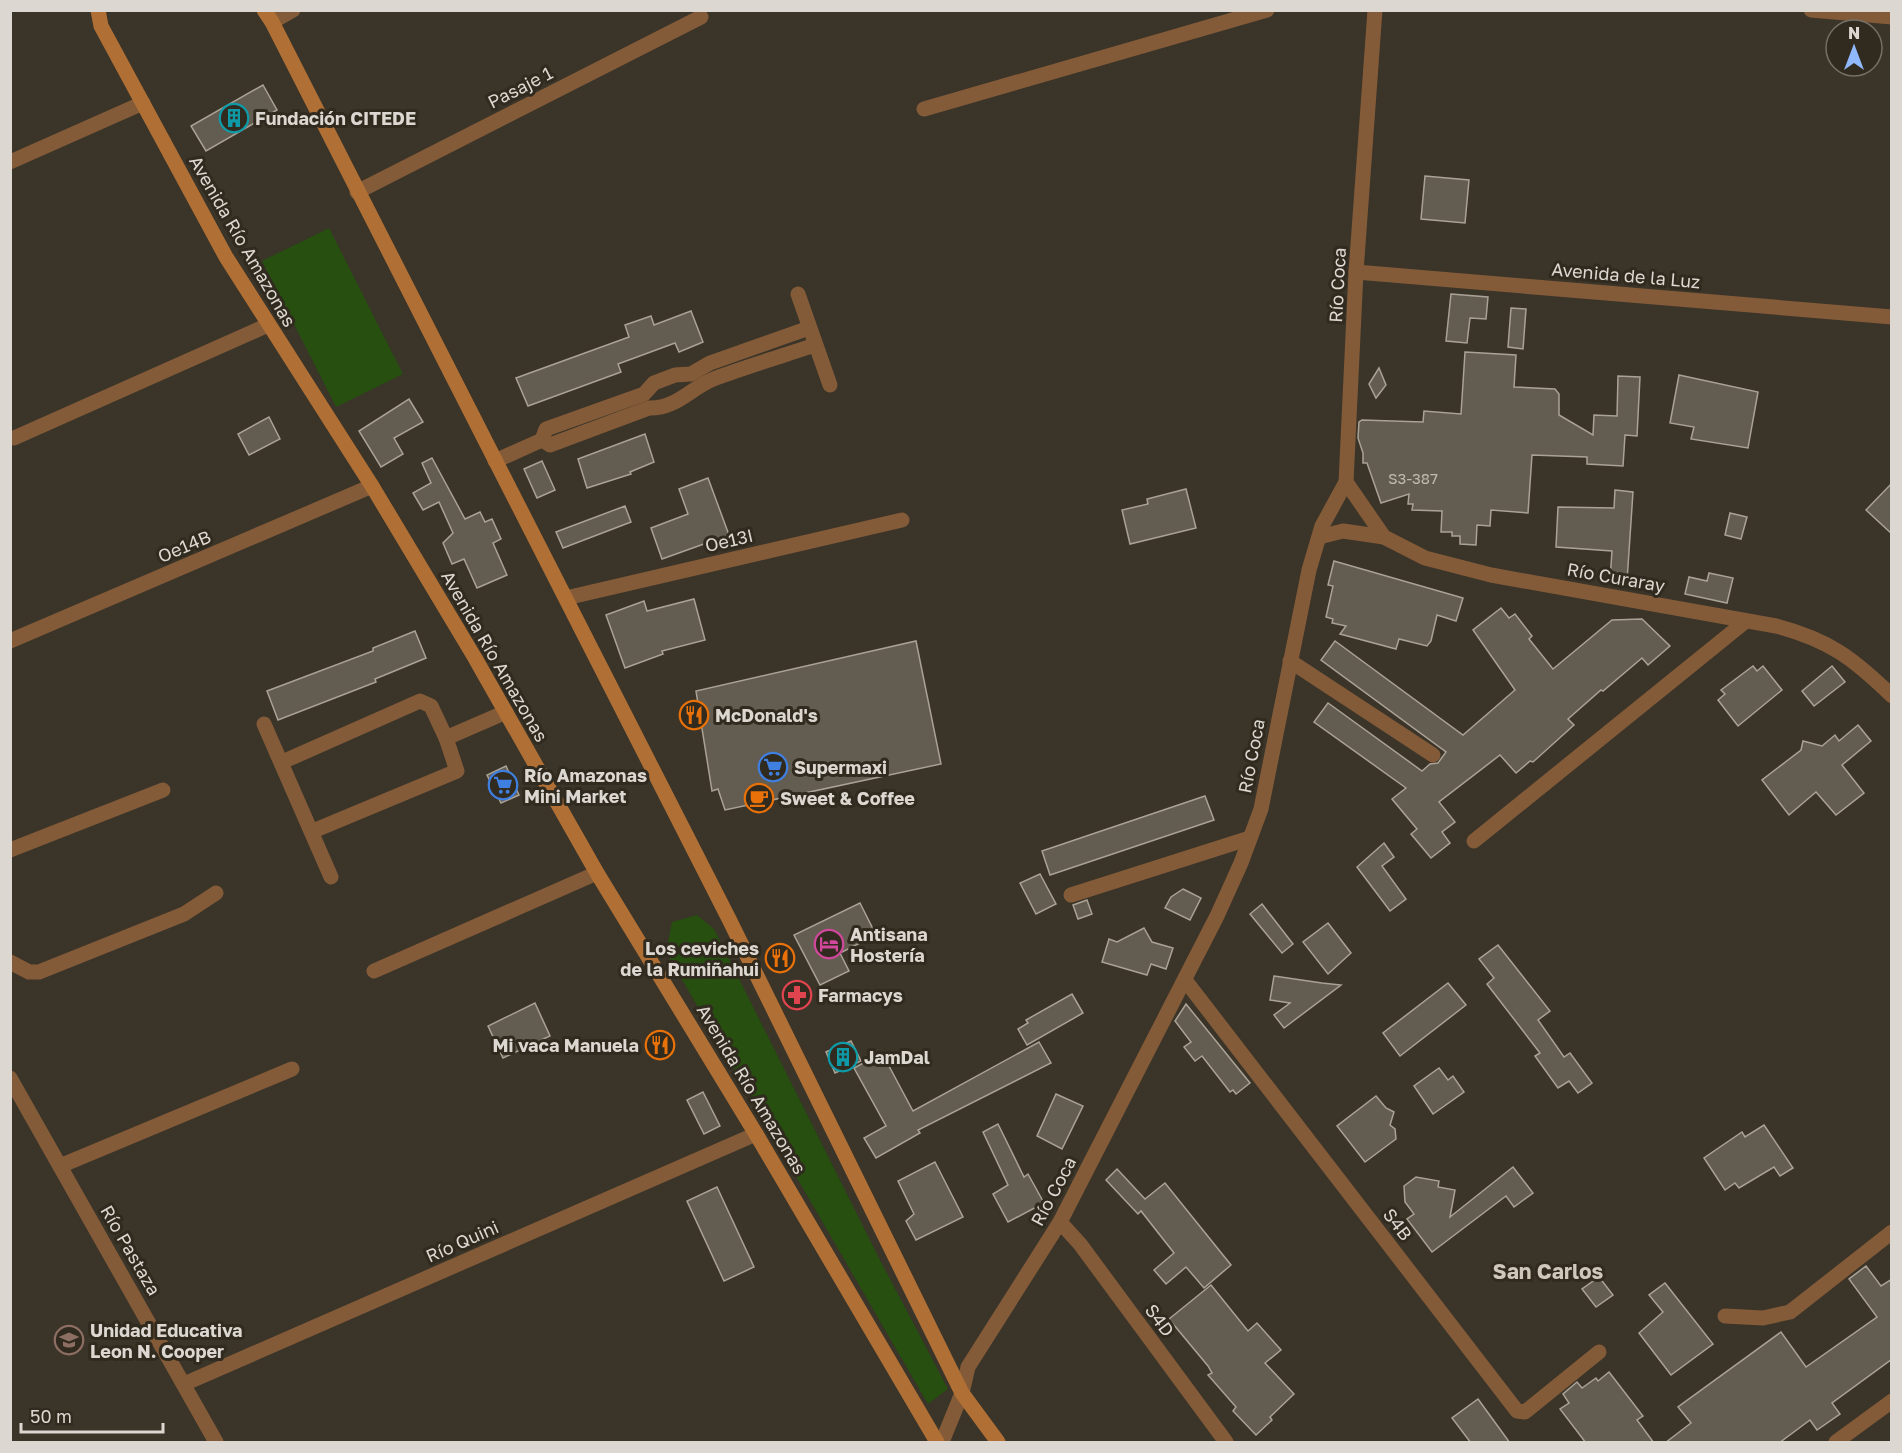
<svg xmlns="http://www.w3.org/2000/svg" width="1902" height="1453" font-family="'Golos Text',sans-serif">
  <rect width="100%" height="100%" fill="#3a3429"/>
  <g fill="#264f10">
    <path d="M329 228 403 374 336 407 262 261Z"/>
    <path d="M697 915 714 929 880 1260 948 1389 928 1404 666 952 672 922Z"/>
  </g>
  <g fill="#635c50" stroke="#aaa295" stroke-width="1.5">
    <path d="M263 85 277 110 206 151 191 126Z"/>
    <path d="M1425 176 1469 180 1465 223 1421 219Z"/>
    <path d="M1451 294 1488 297 1486 319 1470 318 1467 343 1446 341Z"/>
    <path d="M1511 308 1526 309 1523 349 1508 347Z"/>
    <path d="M691 311 703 342 679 352 675 343 618 364 621 372 528 406 516 378 629 337 625 325 651 316 654 325Z"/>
    <path d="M1465 352 1516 355 1514 387 1555 389 1559 394V415L1593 435 1594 415 1617 416 1618 376 1640 377 1637 436 1625 435 1623 466 1587 464V457L1532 455 1528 513 1491 510 1490 526 1477 525 1476 545 1460 544V536H1452V532H1441L1442 511 1412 510 1413 504H1408L1409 494 1381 503 1367 463H1363V453L1358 438 1359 422 1362 420 1423 422 1424 411 1461 414Z"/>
    <path d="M1379 368 1386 385 1376 398 1369 384Z"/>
    <path d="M1679 375 1758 392 1748 448 1691 439 1694 427 1670 423Z"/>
    <path d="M409 399 423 422 394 438 403 454 381 467 359 431Z"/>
    <path d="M269 417 280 439 249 455 238 434Z"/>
    <path d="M645 434 654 462 630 472 631 474 587 488 578 459Z"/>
    <path d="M432 458 465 519 480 512 485 522 492 519 501 539 493 543 507 575 477 588 464 559 452 564 443 543 453 533 439 502 423 510 413 493 431 483 422 463Z"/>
    <path d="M542 461 555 490 537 498 524 469Z"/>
    <path d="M708 478 729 535 662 559 651 528 688 514 679 489Z"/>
    <path d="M1892 483V534L1866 510Z"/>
    <path d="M1186 489 1196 528 1130 544 1122 510 1148 504 1147 499Z"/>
    <path d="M1615 490 1633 492 1627 581 1610 580 1612 551 1556 547 1558 507 1614 508Z"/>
    <path d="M625 506 631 522 563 548 556 532Z"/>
    <path d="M1730 513 1747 517 1741 539 1725 535Z"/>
    <path d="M1334 561 1463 598 1456 621 1437 615 1431 641 1427 646 1399 639 1396 649 1340 634 1346 626 1332 623 1333 619 1326 617 1333 586 1328 585Z"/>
    <path d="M1709 573 1733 578 1727 603 1685 594 1689 577 1707 581Z"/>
    <path d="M694 599 705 640 662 651 663 654 625 668 606 615 644 601 647 611Z"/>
    <path d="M1501 608 1509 618 1515 614 1532 636 1529 639 1553 669 1612 620 1642 619 1670 646 1648 665 1642 658 1603 691 1601 690 1568 719 1574 725 1533 762 1530 761 1516 773 1500 755 1439 802 1455 822 1442 832 1450 843 1431 858 1411 834 1417 829 1392 799 1406 788 1314 722 1328 703 1422 771 1430 764 1438 763 1446 752 1321 660 1335 641 1463 735 1515 690 1473 630Z"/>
    <path d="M415 631 426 658 375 679 376 682 278 720 267 691 373 651V648Z"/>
    <path d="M916 641 941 764 725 810 718 789 712 791 696 691Z"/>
    <path d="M1753 666 1757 671 1763 666 1782 690 1738 726 1718 700 1725 694 1721 690Z"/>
    <path d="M1832 666 1845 682 1814 706 1802 691Z"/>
    <path d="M1858 725 1871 741 1842 765 1864 793 1836 815 1816 792 1789 815 1762 780 1801 750 1803 741 1822 746 1835 735 1839 741Z"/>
    <path d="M506 766 519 795 501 803 487 775Z"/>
    <path d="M1205 796 1214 820 1050 875 1042 851Z"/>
    <path d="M1384 843 1394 857 1382 866 1406 899 1390 911 1357 867Z"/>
    <path d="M1040 874 1056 904 1036 914 1020 883Z"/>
    <path d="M1183 889 1201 898 1190 920 1165 908 1171 897Z"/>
    <path d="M1087 900 1092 914 1078 919 1073 905Z"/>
    <path d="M860 903 876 935 840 953 849 971 820 985 794 935Z"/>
    <path d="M1262 904 1293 944 1282 953 1250 914Z"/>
    <path d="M1328 923 1351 953 1328 974 1303 942Z"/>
    <path d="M1144 928 1152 942 1173 948 1166 969 1151 964 1147 975 1102 962 1109 939 1117 942Z"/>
    <path d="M1498 945 1550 1011 1538 1020 1564 1057 1570 1053 1592 1083 1578 1093 1569 1081 1558 1088 1535 1056 1540 1053 1487 984 1494 978 1479 959Z"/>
    <path d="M1274 976 1322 983 1341 985 1284 1028 1274 1015 1290 1003 1270 1000Z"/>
    <path d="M1448 983 1466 1005 1400 1056 1383 1033Z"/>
    <path d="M1072 994 1083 1013 1027 1045 1018 1029 1028 1023 1026 1020Z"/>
    <path d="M535 1003 550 1036 503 1058 488 1026Z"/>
    <path d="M1186 1004 1250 1083 1236 1094 1233 1090 1230 1092 1202 1056 1195 1061 1184 1047 1191 1042 1175 1021Z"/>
    <path d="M851 1041 861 1061 835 1073 826 1052Z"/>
    <path d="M1039 1042 1051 1063 918 1130 920 1133 876 1158 864 1138 886 1126 854 1068 882 1053 913 1111Z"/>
    <path d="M1439 1068 1448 1080 1453 1076 1464 1092 1433 1114 1414 1086Z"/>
    <path d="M703 1092 720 1126 704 1134 687 1100Z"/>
    <path d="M1056 1094 1083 1106 1062 1149 1037 1136Z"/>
    <path d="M1376 1096 1386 1108 1394 1112 1390 1125 1395 1129 1396 1139 1365 1162 1337 1126Z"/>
    <path d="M998 1124 1024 1177 1028 1174 1044 1203 1008 1222 993 1194 1008 1185 983 1132Z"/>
    <path d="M1764 1125 1793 1168 1780 1176 1774 1167 1739 1188 1735 1183 1725 1190 1704 1158 1742 1132 1745 1137Z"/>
    <path d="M935 1162 963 1217 916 1240 906 1221 914 1214 898 1181Z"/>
    <path d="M1513 1167 1533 1193 1514 1207 1506 1196 1432 1252 1407 1219 1414 1214 1405 1202 1404 1186 1416 1177 1439 1181 1438 1187 1455 1190 1450 1217Z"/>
    <path d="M1117 1169 1145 1199 1165 1183 1231 1265 1204 1288 1186 1267 1166 1284 1154 1270 1174 1253 1141 1211 1138 1214 1106 1180Z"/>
    <path d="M717 1187 754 1267 724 1281 687 1201Z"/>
    <path d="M1866 1266 1881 1286 1892 1279V1359L1832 1403 1840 1414 1817 1430 1810 1420 1779 1443H1665L1691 1423 1678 1407 1781 1332 1806 1367 1877 1317 1849 1279Z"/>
    <path d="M1599 1277 1613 1295 1596 1307 1582 1289Z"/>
    <path d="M1665 1283 1713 1344 1671 1375 1639 1333 1663 1312 1649 1295Z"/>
    <path d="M1211 1285 1248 1331 1257 1323 1281 1350 1265 1363 1294 1394 1270 1417 1272 1420 1256 1435 1233 1411 1236 1407 1208 1375 1212 1373 1208 1366 1169 1319Z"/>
    <path d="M1609 1372 1643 1416 1637 1420 1654 1443H1586L1560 1409 1569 1403 1563 1394 1577 1382 1582 1388 1596 1378 1598 1381Z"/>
    <path d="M1478 1399 1510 1443H1471L1452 1418Z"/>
  </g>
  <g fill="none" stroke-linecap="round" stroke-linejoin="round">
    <g stroke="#845b38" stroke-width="15">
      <path d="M1811 10 1892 17"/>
      <path d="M272 22 293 10"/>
      <path d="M924 109 1267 10"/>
      <path d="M10 162 143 103"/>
      <path d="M357 192 701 17"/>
      <path d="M1356 272 1892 317"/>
      <path d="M798 294 830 385"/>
      <path d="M14 438 268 325"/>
      <path d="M542 440 546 429 644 394 654 383 675 375 691 374 710 363 809 328"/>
      <path d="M542 440 550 445 649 408C677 409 691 387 716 378 748 366 782 356 815 345"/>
      <path d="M495 461 542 440"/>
      <path d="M1346 482 1384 537 1425 558 1491 575 1776 626C1829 640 1853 658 1892 696"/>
      <path d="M1319 537 1343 531 1384 537"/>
      <path d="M566 598 902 520"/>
      <path d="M10 641 372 486"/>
      <path d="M1290 661 1433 755"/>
      <path d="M264 724 331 877"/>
      <path d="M446 738 506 712"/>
      <path d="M282 762 420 701 431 706 446 738 457 771 313 831"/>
      <path d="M1474 841 1746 621"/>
      <path d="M10 850 163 790"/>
      <path d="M1071 895 1250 838"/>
      <path d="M10 962 29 972H39L184 914 216 893"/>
      <path d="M374 971 597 873"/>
      <path d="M1185 980 1517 1411 1525 1412 1599 1352"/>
      <path d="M10 1078 216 1442"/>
      <path d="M60 1166 292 1069"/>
      <path d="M1060 1222 1080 1244 1226 1442"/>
      <path d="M1725 1316 1763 1318 1790 1312 1892 1232"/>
      <path d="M184 1384 756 1134"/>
      <path d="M942 1442 962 1393 968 1367 1060 1222 1217 916 1241 863 1261 809 1309 570 1322 526 1346 482 1356 272 1375 10"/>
      <path d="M1836 1442 1892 1401"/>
    </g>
    <g stroke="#b06f34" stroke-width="15">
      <path d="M98 10 101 26 226 257 372 486 475 658 597 873 756 1134 937 1442"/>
      <path d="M264 10 272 22 730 921 962 1393 998 1442"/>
    </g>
  </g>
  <defs>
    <g id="building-ring" transform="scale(1.5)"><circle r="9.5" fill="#302a1f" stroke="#0f9aa8" stroke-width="1.5"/><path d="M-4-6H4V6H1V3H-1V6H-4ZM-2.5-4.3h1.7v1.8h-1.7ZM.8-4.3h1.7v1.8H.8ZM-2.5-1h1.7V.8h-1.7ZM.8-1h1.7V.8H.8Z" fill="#0f9aa8"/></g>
    <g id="restaurant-ring" transform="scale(1.5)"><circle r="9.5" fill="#302a1f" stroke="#e8710a" stroke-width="1.5"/><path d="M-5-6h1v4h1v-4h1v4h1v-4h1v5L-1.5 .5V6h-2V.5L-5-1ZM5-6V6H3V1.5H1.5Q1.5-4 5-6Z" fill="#e8710a"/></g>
    <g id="supermarket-ring" transform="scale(1.5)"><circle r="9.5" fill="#302a1f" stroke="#3f7fe0" stroke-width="1.5"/><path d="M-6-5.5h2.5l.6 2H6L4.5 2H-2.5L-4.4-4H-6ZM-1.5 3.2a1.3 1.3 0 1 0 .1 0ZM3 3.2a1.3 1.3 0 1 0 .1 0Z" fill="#3f7fe0"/></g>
    <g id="cafe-ring" transform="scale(1.5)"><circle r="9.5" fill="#302a1f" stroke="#e8710a" stroke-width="1.5"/><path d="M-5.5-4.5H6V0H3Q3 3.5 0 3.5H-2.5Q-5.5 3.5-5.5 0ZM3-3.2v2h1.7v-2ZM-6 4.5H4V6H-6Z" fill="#e8710a"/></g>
    <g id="hotel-ring" transform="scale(1.5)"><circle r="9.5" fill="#302a1f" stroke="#d1479c" stroke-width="1.5"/><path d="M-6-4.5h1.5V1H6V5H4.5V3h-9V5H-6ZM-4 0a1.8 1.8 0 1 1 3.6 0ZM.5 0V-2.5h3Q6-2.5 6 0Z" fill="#d1479c"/></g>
    <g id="pharmacy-ring" transform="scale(1.5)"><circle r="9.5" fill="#302a1f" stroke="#e0444e" stroke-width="1.5"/><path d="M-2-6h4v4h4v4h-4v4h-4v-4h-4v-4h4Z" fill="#e0444e"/></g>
    <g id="school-ring" transform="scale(1.5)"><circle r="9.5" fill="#302a1f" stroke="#8d6e63" stroke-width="1.5"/><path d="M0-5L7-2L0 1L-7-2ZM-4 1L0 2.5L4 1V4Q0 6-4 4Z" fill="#8d6e63"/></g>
  </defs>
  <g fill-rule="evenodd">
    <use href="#building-ring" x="234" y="118"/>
    <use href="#restaurant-ring" x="694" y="715"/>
    <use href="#supermarket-ring" x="773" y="767"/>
    <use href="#supermarket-ring" x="503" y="785"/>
    <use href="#cafe-ring" x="759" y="798"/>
    <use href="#hotel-ring" x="829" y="944"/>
    <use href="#restaurant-ring" x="780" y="958"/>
    <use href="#pharmacy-ring" x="797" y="995"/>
    <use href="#restaurant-ring" x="660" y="1045"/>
    <use href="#building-ring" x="843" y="1057"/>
    <use href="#school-ring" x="69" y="1340"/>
  </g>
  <g text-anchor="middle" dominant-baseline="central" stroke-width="6" stroke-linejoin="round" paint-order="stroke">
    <g font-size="15" fill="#beb9b1">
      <text x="1413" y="478">S3-387</text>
    </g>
    <g font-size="18" fill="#dcd8d1" stroke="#302a1f">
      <text transform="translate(520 87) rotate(-27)">Pasaje 1</text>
      <text transform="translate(243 241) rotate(60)">Avenida Río Amazonas</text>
      <text transform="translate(1626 275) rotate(5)">Avenida de la Luz</text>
      <text transform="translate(1337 285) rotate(-87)">Río Coca</text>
      <text transform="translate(729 540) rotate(-13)">Oe13I</text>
      <text transform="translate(184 546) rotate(-23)">Oe14B</text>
      <text transform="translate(1616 577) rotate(10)">Río Curaray</text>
      <text transform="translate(495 656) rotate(60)">Avenida Río Amazonas</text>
      <text transform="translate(1251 756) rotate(-79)">Río Coca</text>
      <text transform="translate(752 1089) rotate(59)">Avenida Río Amazonas</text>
      <text transform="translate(1053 1191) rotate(-62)">Río Coca</text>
      <text transform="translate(1398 1224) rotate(53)">S4B</text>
      <text transform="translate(462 1241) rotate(-24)">Río Quini</text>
      <text transform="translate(131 1250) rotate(60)">Río Pastaza</text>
      <text transform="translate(1160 1320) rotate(54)">S4D</text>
    </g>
    <g font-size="18" font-weight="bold" fill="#dcd8d1" stroke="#302a1f" text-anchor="start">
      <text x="255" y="118">Fundación CITEDE</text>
      <text x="715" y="715">McDonald's</text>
      <text x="794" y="767">Supermaxi</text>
      <text x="524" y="775">Río Amazonas<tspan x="524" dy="21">Mini Market</tspan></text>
      <text x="780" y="798">Sweet &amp; Coffee</text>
      <text x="850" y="934">Antisana<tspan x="850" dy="21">Hostería</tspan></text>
      <text x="759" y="948" text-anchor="end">Los ceviches<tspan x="759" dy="21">de la Rumiñahui</tspan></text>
      <text x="818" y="995">Farmacys</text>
      <text x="639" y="1045" text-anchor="end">Mi vaca Manuela</text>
      <text x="864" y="1057">JamDal</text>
      <text x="90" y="1330">Unidad Educativa<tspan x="90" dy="21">Leon N. Cooper</tspan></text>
    </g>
    <g font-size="21" font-weight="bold" fill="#cfc7b9" stroke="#302a1f">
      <text x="1548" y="1271">San Carlos</text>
    </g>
  </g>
  <rect width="1902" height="1453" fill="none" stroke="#dcd8d1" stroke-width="24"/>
  <g transform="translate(1854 48)"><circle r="28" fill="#302a1f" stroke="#757066" stroke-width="1.5"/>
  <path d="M0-4.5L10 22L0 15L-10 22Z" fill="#90b8fd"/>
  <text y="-9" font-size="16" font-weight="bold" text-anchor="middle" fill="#dcd8d1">N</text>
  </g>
  <path d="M21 1423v9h142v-9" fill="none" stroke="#dcd8d1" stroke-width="3"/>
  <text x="30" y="1423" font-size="18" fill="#dcd8d1" stroke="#302a1f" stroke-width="4.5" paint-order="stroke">50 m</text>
</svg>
